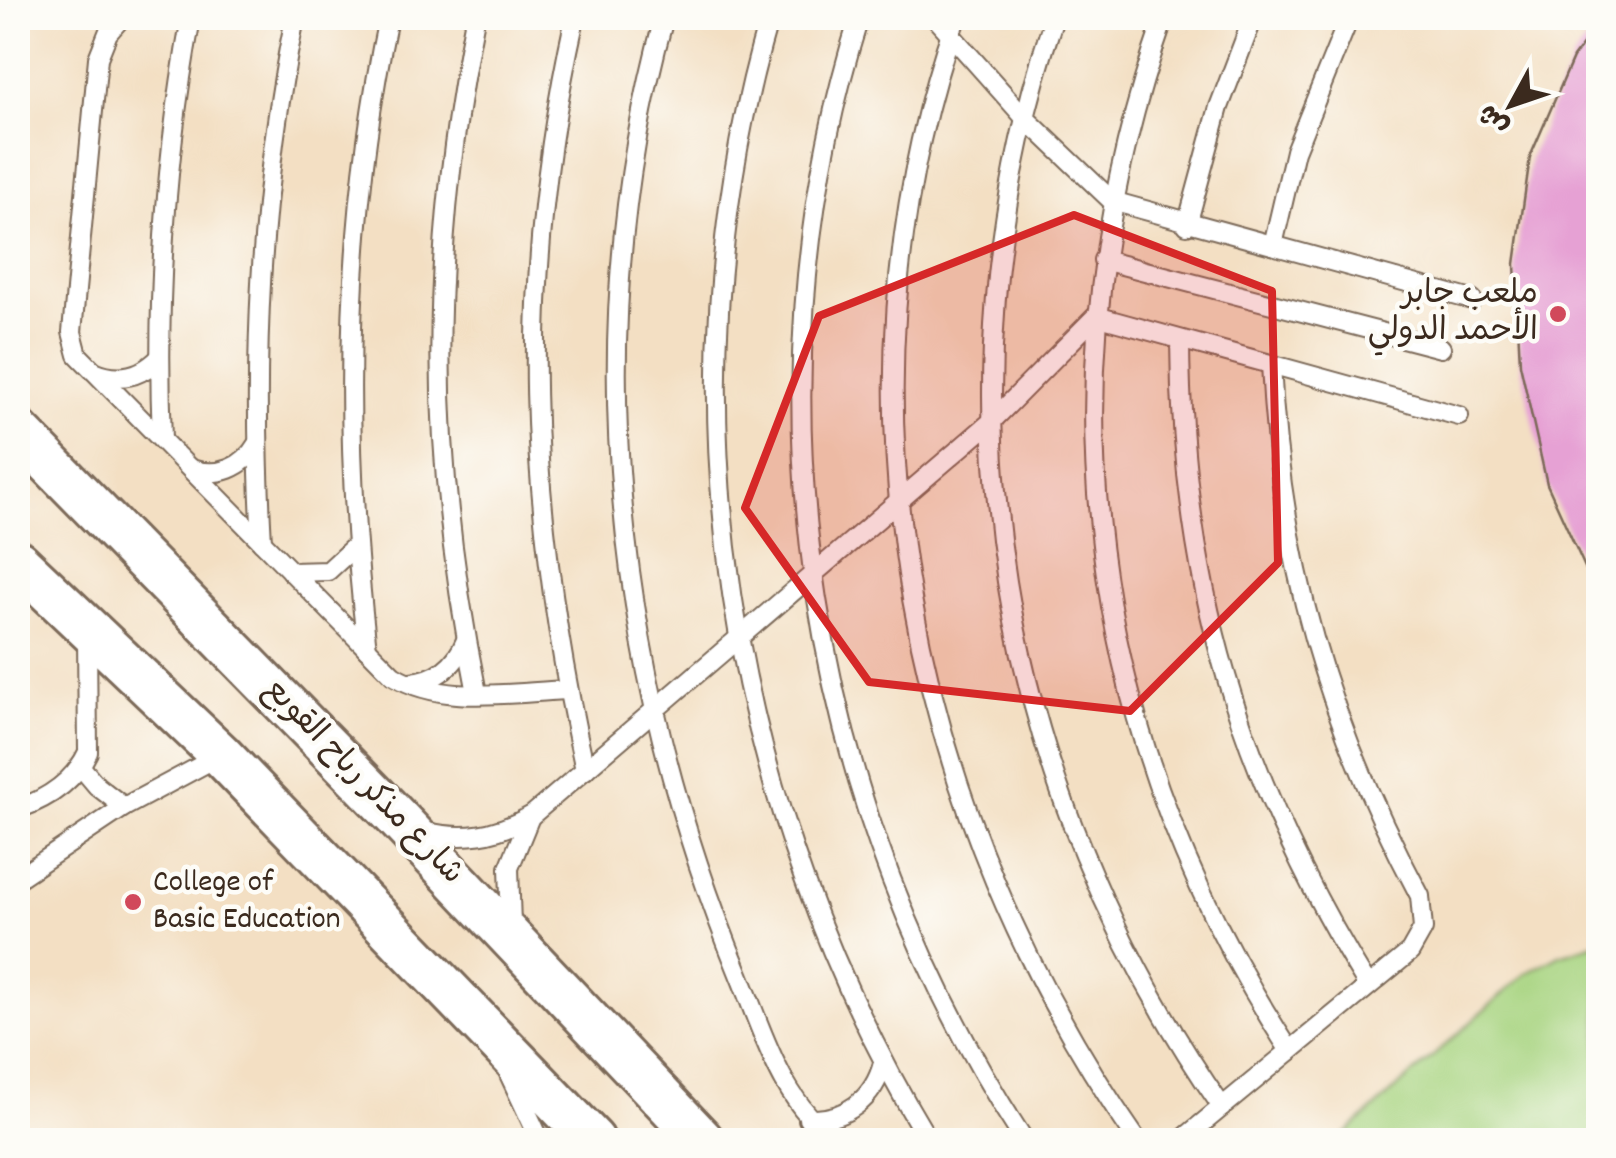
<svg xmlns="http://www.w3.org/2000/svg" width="1616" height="1158" font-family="Dekko,'Playpen Sans Arabic',sans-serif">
  <rect width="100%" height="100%" fill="#fdfcf7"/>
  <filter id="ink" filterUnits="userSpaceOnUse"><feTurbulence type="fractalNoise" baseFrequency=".01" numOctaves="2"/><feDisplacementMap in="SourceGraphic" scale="20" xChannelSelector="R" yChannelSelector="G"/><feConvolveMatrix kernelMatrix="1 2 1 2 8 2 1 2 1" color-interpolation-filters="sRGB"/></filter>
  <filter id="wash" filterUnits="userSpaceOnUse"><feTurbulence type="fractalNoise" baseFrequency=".0048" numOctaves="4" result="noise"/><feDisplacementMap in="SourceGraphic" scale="40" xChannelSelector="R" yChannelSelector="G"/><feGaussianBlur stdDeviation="2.25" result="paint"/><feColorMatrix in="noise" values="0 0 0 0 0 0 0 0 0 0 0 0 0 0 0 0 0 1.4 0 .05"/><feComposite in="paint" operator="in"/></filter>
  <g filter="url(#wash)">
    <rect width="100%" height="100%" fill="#f3dfc3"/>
    <path fill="#a8d481" stroke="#727f50" stroke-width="2.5" d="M1598 943V1140H1339L1525 974 1560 955Z"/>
    <g id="blocks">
      <path fill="#e6a1d4" d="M1598 24V596L1547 484 1520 364 1515 264 1530 157 1573 58Z"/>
    </g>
  </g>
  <g filter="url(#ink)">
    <use href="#blocks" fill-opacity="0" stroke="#7b6958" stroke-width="2.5"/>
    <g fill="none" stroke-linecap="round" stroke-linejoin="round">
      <g stroke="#7b6958" stroke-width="22">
        <g id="service">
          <path d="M121 18 108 33 98 58 72 332 78 355 393 675C443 706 512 692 568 690"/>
          <path d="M475 18C428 255 429 456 477 693"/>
          <path d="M575 18C516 282 527 507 585 770"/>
          <path d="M664 18C577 335 615 672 739 974 763 1032 782 1105 837 1140"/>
          <path d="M769 18C659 394 728 807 928 1140"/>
          <path d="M859 18C740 395 810 811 1024 1140"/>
          <path d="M936 18 1025 118 1112 201 1472 300"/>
          <path d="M956 18C823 397 912 817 1137 1140"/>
          <path d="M1054 18C928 392 999 786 1222 1107"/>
          <path d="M1164 18C1038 376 1084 733 1290 1051"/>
          <path d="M1187 225 1219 107 1253 18"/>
          <path d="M1273 245 1295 151 1349 18"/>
          <path d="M1103 260 1441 348"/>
          <path d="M1180 340C1181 585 1240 778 1368 986"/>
          <path d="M94 371C119 382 141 377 160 357"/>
          <path d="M162 440C156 298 165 158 191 18"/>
          <path d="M191 469C218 478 243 468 257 444"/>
          <path d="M262 542C252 365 259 192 295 18"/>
          <path d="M291 572 328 571 355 546"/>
          <path d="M367 649C342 437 344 227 388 18"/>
          <path d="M410 682C438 680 456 665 466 640"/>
          <path d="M81 767 97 786 124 807"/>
          <path d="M18 809C47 799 74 782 88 752L87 637"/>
          <path d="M422 831C463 841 496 836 532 815L992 421 1096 316 1459 416"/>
          <path d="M18 878 124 807 221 755"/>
          <path d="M511 924 509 868 529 819"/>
          <path d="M509 1074 540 1140"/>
          <path d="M808 1119C845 1121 874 1099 883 1063"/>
          <path d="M1182 1140 1410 952 1423 929 1420 896C1327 722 1280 561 1271 364"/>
        </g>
      </g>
      <g stroke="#7b6958" stroke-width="48">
        <g id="tertiary">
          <path d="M18 431 399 820 702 1140"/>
          <path d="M18 562 221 755 593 1140"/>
        </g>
      </g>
      <use href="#service" stroke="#fff" stroke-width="18"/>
      <use href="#tertiary" stroke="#fff" stroke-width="42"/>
    </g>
  </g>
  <path fill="#d62828" fill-opacity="0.2" stroke="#d62828" stroke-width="8" stroke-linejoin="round" d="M1074 215 1272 291 1278 563 1130 711 869 682 745 508 819 316Z"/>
  <g fill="#d1495b" stroke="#fdfcf7" stroke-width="4">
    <circle cx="1558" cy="314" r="10"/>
    <circle cx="133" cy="902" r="10"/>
  </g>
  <g text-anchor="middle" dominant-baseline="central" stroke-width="9" stroke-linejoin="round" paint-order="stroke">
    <g font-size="32" fill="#3b2a1e" stroke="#fdfcf7" text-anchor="end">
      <text x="1538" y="296">ملعب جابر<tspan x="1538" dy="37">الأحمد الدولي</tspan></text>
      <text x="153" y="884" text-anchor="start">College of<tspan x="153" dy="37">Basic Education</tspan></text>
    </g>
    <g font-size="32" fill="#3b2a1e" stroke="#fdfcf7">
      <text transform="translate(362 783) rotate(46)">شارع مذكر رباح القوبع</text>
    </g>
  </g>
  <rect width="1616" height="1158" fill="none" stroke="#fdfcf7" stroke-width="60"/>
  <g transform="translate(1511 105) rotate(230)" stroke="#fdfcf7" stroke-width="8" paint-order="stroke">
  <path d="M0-8L18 38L0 25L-18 38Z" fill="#3b2a1e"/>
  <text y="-15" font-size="28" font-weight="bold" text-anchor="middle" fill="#3b2a1e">ش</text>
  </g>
</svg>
